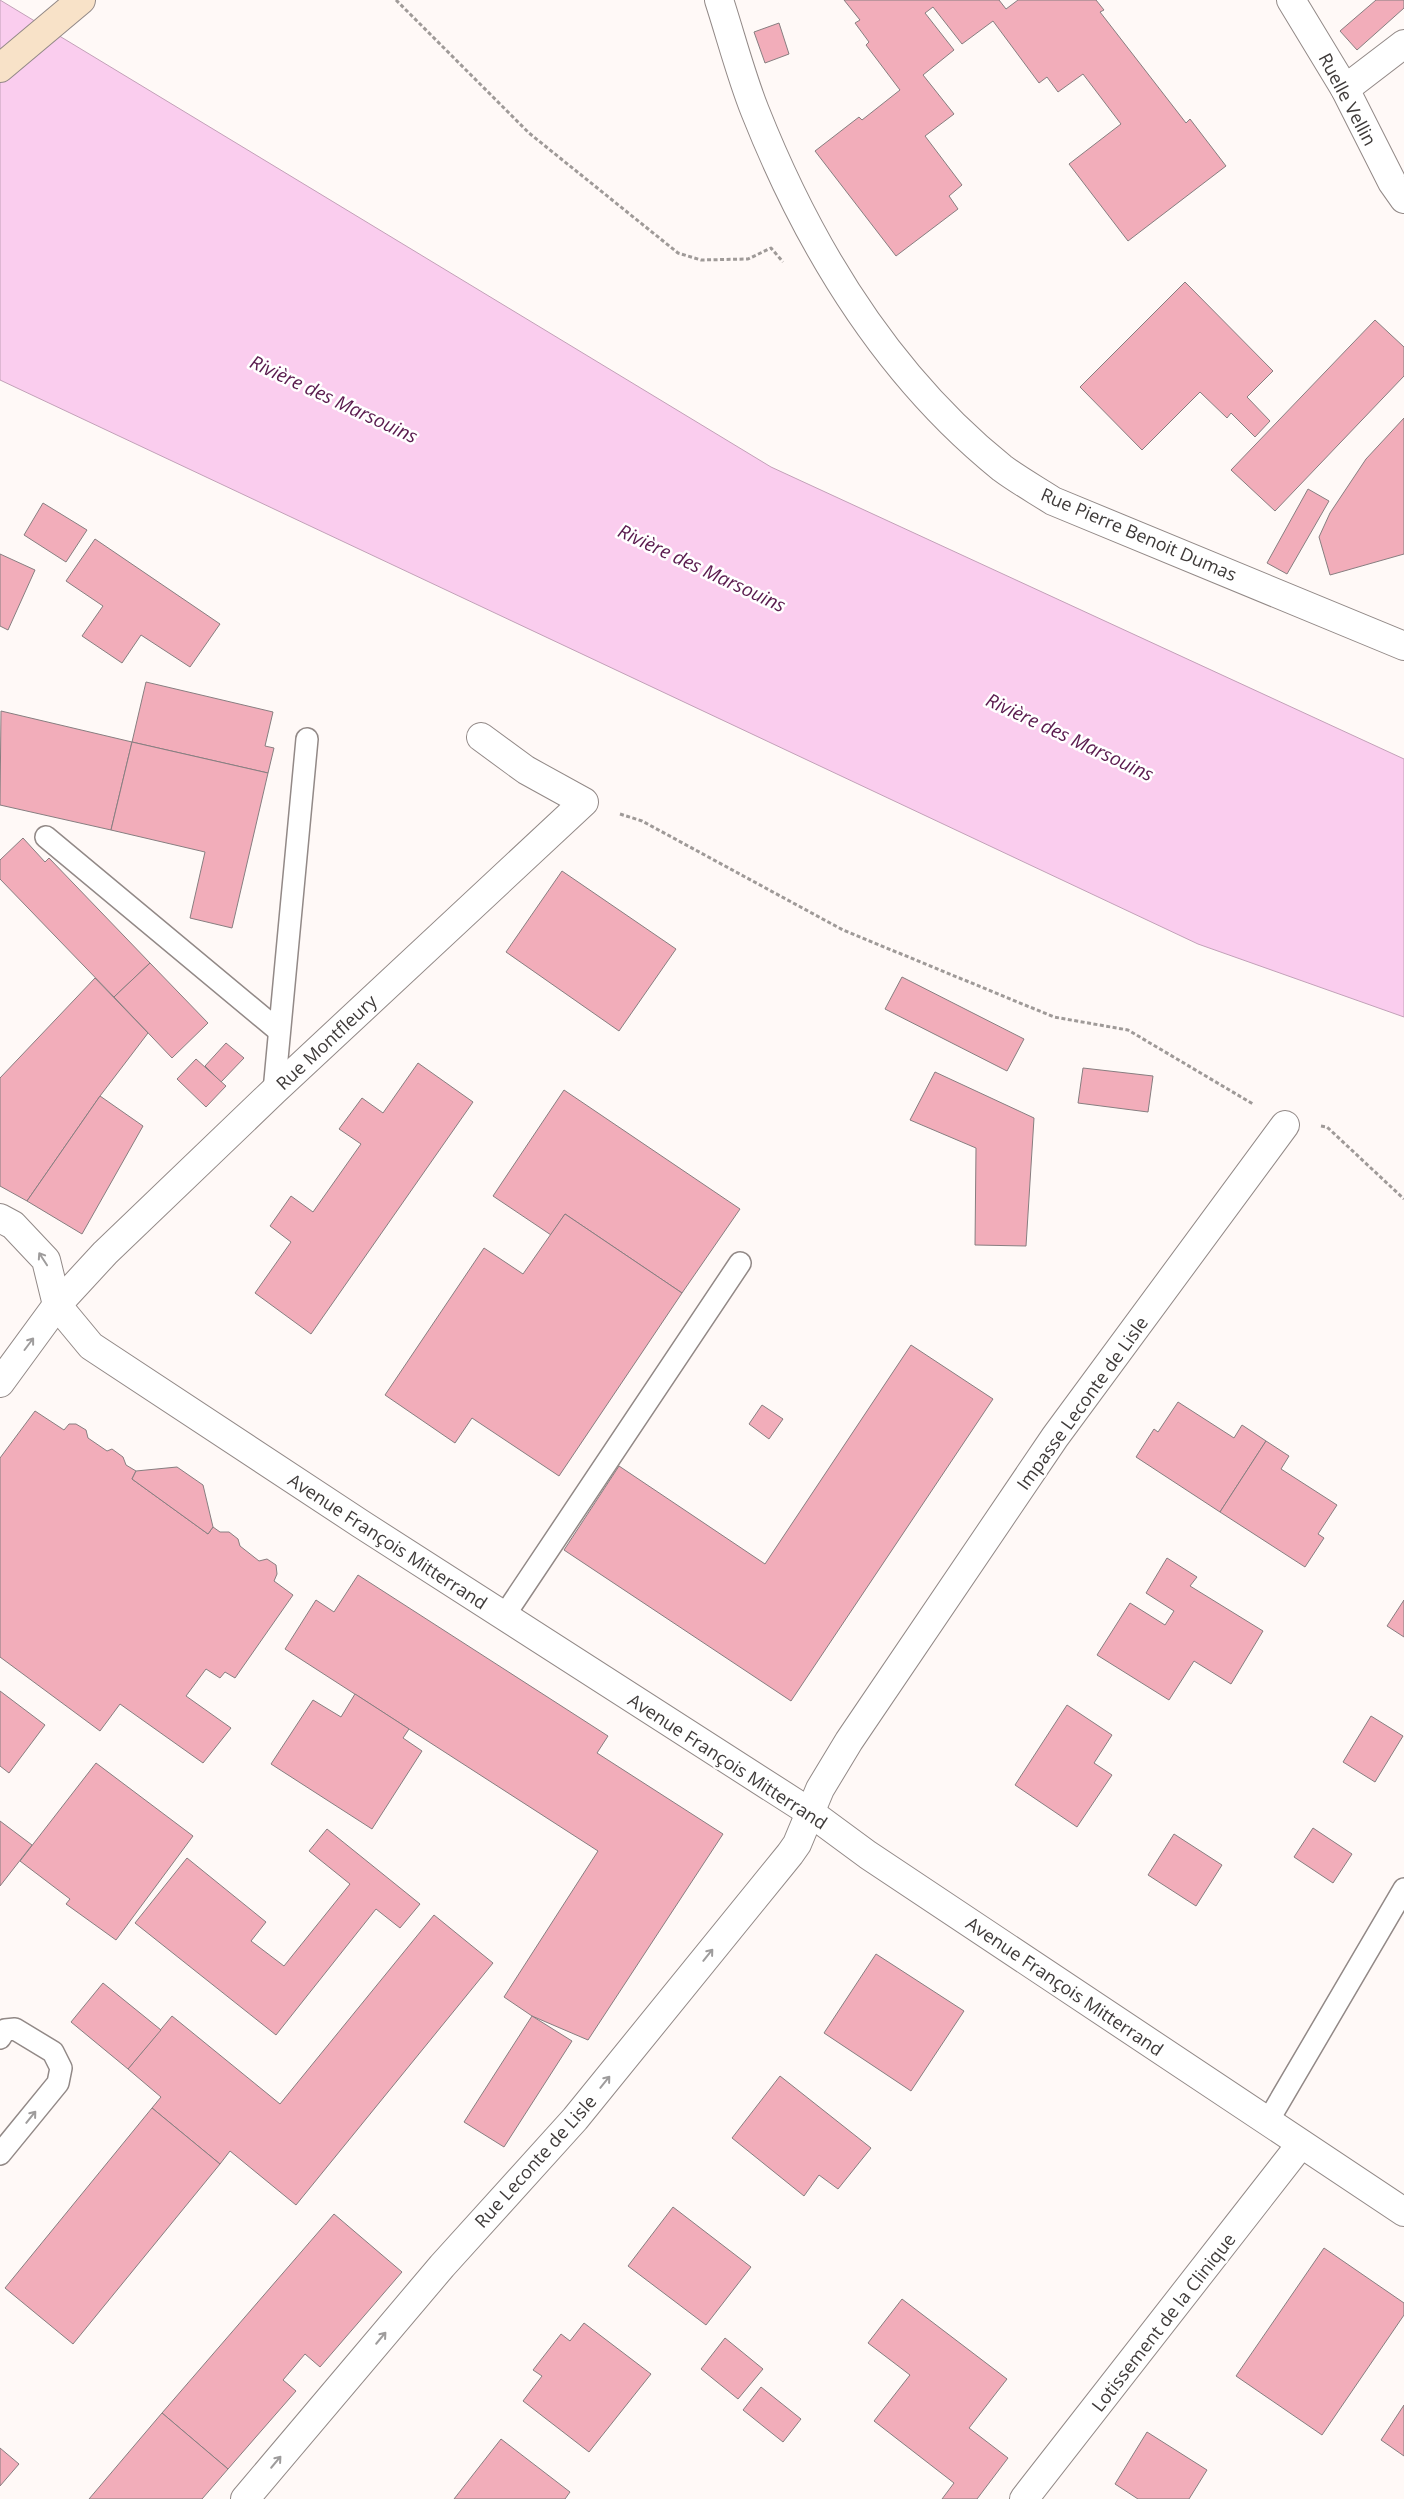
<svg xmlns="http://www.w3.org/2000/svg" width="1404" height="2499" font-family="'Open Sans',sans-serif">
  <rect width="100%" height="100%" fill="#fff9f7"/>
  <path fill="#facdee" stroke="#c2a1b8" d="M0 0 771 467 1404 759V1017L1198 944 0 380Z"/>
  <g fill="#f2adba" stroke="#877e80">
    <path d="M844 0H999L1006 9 1018 0H1096L1104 10 1100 12 1186 123 1190 119 1226 166 1128 241 1069 164 1121 124 1083 74 1058 92 1047 77 1039 83 993 21 962 44 933 7 925 13 954 50 923 75 954 114 925 136 962 185 949 196 958 209 896 256 815 151 859 117 862 120 900 90 866 45 869 42 855 23 860 20Z"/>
    <path d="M1376 0H1404V8L1357 50 1340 31Z"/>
    <path d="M779 23 789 54 765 63 754 32Z"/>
    <path d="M1185 282 1273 371 1247 397 1270 421 1255 437 1231 413 1227 418 1200 392 1142 450 1080 387Z"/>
    <path d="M1375 320 1404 347V376L1275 511 1231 470Z"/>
    <path d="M1404 418V554L1330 575 1319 537 1330 513 1366 459Z"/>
    <path d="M1308 489 1329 501 1287 574 1267 563Z"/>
    <path d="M43 503 87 530 66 562 24 535Z"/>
    <path d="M95 539 220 624 190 667 141 635 122 663 82 636 103 606 66 581Z"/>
    <path d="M0 554 35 570 8 630 0 626Z"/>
    <path d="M146 682 273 712 265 746 274 748 268 773 132 742Z"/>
    <path d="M1 711 132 742 111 830 0 805Z"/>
    <path d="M132 742 268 773 232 928 190 918 205 852 111 830Z"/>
    <path d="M23 838 45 862 49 858 150 963 114 997 0 879V860Z"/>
    <path d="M562 871 676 949 619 1031 506 952Z"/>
    <path d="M150 963 208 1023 172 1058 114 997Z"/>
    <path d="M902 977 1024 1039 1007 1071 885 1009Z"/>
    <path d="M95 978 148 1033 100 1096 27 1201 0 1186V1078Z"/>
    <path d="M226 1043 244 1058 221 1082 205 1066Z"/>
    <path d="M196 1059 226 1086 206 1107 177 1079Z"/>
    <path d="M418 1063 473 1102 311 1334 255 1293 291 1242 270 1226 291 1196 313 1212 361 1144 339 1129 362 1098 383 1113Z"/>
    <path d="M1083 1068 1153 1076 1148 1112 1078 1103Z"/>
    <path d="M935 1072 1034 1118 1026 1246 975 1245 976 1148 910 1120Z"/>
    <path d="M564 1090 740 1209 682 1293 565 1214 551 1235 493 1196Z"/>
    <path d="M100 1096 143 1126 82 1234 27 1201Z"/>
    <path d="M565 1214 682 1293 559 1476 472 1418 455 1443 385 1395 484 1248 523 1274Z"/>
    <path d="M911 1345 993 1399 791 1701 564 1550 619 1466 765 1564Z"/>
    <path d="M1178 1402 1234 1438 1242 1425 1266 1441 1220 1512 1136 1457 1154 1429 1158 1432Z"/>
    <path d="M762 1405 783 1419 769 1439 749 1424Z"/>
    <path d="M35 1411 64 1430 69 1424H76L86 1430 88 1438 107 1451 112 1449 123 1457 126 1465 136 1471 132 1479 208 1534 213 1527 220 1532H229L238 1539 240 1546 259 1561 267 1559 276 1565 277 1574 274 1581 293 1595 235 1678 225 1672 220 1678 206 1669 186 1696 231 1728 203 1763 120 1704 100 1731 0 1657V1458Z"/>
    <path d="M1266 1441 1289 1456 1281 1469 1337 1505 1318 1534 1324 1538 1305 1567 1220 1512Z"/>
    <path d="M177 1467 203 1485 213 1527 208 1534 132 1479 136 1471Z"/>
    <path d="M1167 1558 1197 1577 1190 1586 1263 1631 1231 1684 1194 1661 1169 1700 1097 1655 1130 1603 1165 1625 1174 1611 1146 1593Z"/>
    <path d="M358 1575 608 1736 597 1753 723 1834 588 2040 532 2016 504 1997 598 1851 285 1649 316 1600 334 1612Z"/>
    <path d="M1404 1600V1637L1387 1626Z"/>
    <path d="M0 1691 45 1725 9 1773 0 1766Z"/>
    <path d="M355 1694 409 1729 403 1738 422 1751 372 1829 271 1764 313 1700 341 1717Z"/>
    <path d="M1067 1705 1112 1735 1094 1763 1112 1775 1077 1827 1015 1785Z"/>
    <path d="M1371 1716 1403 1736 1375 1782 1343 1762Z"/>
    <path d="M96 1763 193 1836 116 1940 66 1904 70 1899 20 1861Z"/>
    <path d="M0 1821 32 1845 0 1886Z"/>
    <path d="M1313 1828 1352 1854 1333 1883 1294 1857Z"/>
    <path d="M327 1829 420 1904 400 1928 376 1909 276 2035 135 1923 187 1858 266 1922 251 1941 284 1966 350 1884 309 1851Z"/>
    <path d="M1174 1834 1222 1865 1196 1906 1148 1875Z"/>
    <path d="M434 1915 493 1963 296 2205 230 2151 220 2164 152 2108 161 2097 128 2069 172 2016 280 2104Z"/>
    <path d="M876 1954 964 2011 911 2091 824 2033Z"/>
    <path d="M103 1983 161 2030 128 2069 71 2022Z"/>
    <path d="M532 2016 572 2041 504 2147 464 2122Z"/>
    <path d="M780 2076 871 2148 838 2189 819 2175 804 2196 732 2138Z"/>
    <path d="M152 2108 220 2164 73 2344 5 2288Z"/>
    <path d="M673 2207 751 2267 706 2325 628 2266Z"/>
    <path d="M334 2214 402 2272 320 2367 305 2354 283 2380 296 2391 228 2469 162 2413Z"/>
    <path d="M1324 2248 1404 2303V2315L1322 2435 1236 2376Z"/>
    <path d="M902 2299 1007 2379 969 2428 1008 2458 977 2499H942L954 2483 874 2421 910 2375 868 2343Z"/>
    <path d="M584 2323 651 2374 589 2452 523 2401 542 2376 533 2370 561 2334 570 2341Z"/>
    <path d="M725 2338 763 2369 738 2399 701 2369Z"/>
    <path d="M761 2387 801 2419 783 2442 743 2410Z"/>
    <path d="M1404 2405V2456L1381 2440Z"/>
    <path d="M162 2413 228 2469 202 2499H89Z"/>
    <path d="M1147 2432 1207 2470 1189 2499H1138L1115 2484Z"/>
    <path d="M501 2439 570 2492 565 2499H454Z"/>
    <path d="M0 2448 19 2464 0 2486Z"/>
  </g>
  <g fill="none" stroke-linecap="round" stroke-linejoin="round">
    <g stroke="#928987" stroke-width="24">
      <g id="service">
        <path d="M46 837 279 1031"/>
        <path d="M274 1091 307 739"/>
        <path d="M504 1616 740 1263"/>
        <path d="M0 2038 5 2030 15 2029 53 2052 61 2068 58 2083 0 2154"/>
        <path d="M1268 2121 1404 1889"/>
      </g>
    </g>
    <g stroke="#928987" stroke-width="30">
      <g id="minor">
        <path d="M719 0C731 37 741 76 755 111 809 247 888 376 1002 468 1018 480 1036 490 1053 501L1404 646"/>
        <path d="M1291 0 1345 89 1392 182 1404 199"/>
        <path d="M1345 89 1404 44"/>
        <path d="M0 1218 13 1225 46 1260 57 1305 91 1346 361 1524 811 1813 868 1855 1404 2212"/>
        <path d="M0 1383 57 1305 105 1253 274 1091 584 802 526 770 481 737"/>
        <path d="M245 2499 442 2266 575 2119 790 1854 797 1844 820 1789 849 1741 1055 1437 1285 1125"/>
        <path d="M1024 2499 1301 2144"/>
      </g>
    </g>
    <g stroke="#928987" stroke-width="30">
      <path id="secondary" d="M0 68 81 0"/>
    </g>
    <g stroke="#9f9a98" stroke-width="3" stroke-dasharray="4 2.5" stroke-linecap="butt">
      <path d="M396 0 529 133 678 253 701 260 748 259 771 248 783 262"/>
      <path d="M620 814 642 821 843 930 1054 1017 1128 1030 1253 1104"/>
      <path d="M1321 1126 1327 1127 1404 1199"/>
    </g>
    <use href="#service" stroke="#fff" stroke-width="21"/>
    <use href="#minor" stroke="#fff" stroke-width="28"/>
    <use href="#secondary" stroke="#f8e2c8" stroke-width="28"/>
  </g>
  <defs><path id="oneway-shaft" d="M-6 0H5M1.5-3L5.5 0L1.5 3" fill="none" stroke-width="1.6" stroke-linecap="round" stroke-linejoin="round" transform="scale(1.25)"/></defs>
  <g stroke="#9e9c9c">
    <use href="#oneway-shaft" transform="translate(43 1259) rotate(-123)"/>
    <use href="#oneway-shaft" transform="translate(29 1344) rotate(-53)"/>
    <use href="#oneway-shaft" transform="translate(708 1955) rotate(-51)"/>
    <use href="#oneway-shaft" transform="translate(605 2082) rotate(-51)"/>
    <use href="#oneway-shaft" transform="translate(31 2117) rotate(-51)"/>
    <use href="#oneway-shaft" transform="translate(381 2338) rotate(-50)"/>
    <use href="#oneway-shaft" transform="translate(276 2462) rotate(-50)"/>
  </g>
  <g text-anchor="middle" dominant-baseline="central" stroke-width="5" stroke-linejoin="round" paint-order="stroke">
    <g font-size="18" fill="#3e3a39" stroke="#fff">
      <text transform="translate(1348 99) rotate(62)">Ruelle Vellin</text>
      <text transform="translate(1139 534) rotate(23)">Rue Pierre Benoit Dumas</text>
      <text transform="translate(326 1042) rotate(-43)">Rue Montfleury</text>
      <text transform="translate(1082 1403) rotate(-54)">Impasse Leconte de Lisle</text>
      <text transform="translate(388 1541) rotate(33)">Avenue François Mitterrand</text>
      <text transform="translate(728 1761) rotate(33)">Avenue François Mitterrand</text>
      <text transform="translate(1065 1986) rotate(34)">Avenue François Mitterrand</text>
      <text transform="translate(535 2161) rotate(-48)">Rue Leconte de Lisle</text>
      <text transform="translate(1163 2322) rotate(-52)">Lotissement de la Clinique</text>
    </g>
    <g font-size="19" font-style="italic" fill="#591a4d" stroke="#fff">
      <text transform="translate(334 399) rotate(25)">Rivière des Marsouins</text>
      <text transform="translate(702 568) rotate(25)">Rivière des Marsouins</text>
      <text transform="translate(1070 737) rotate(25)">Rivière des Marsouins</text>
    </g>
  </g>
</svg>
